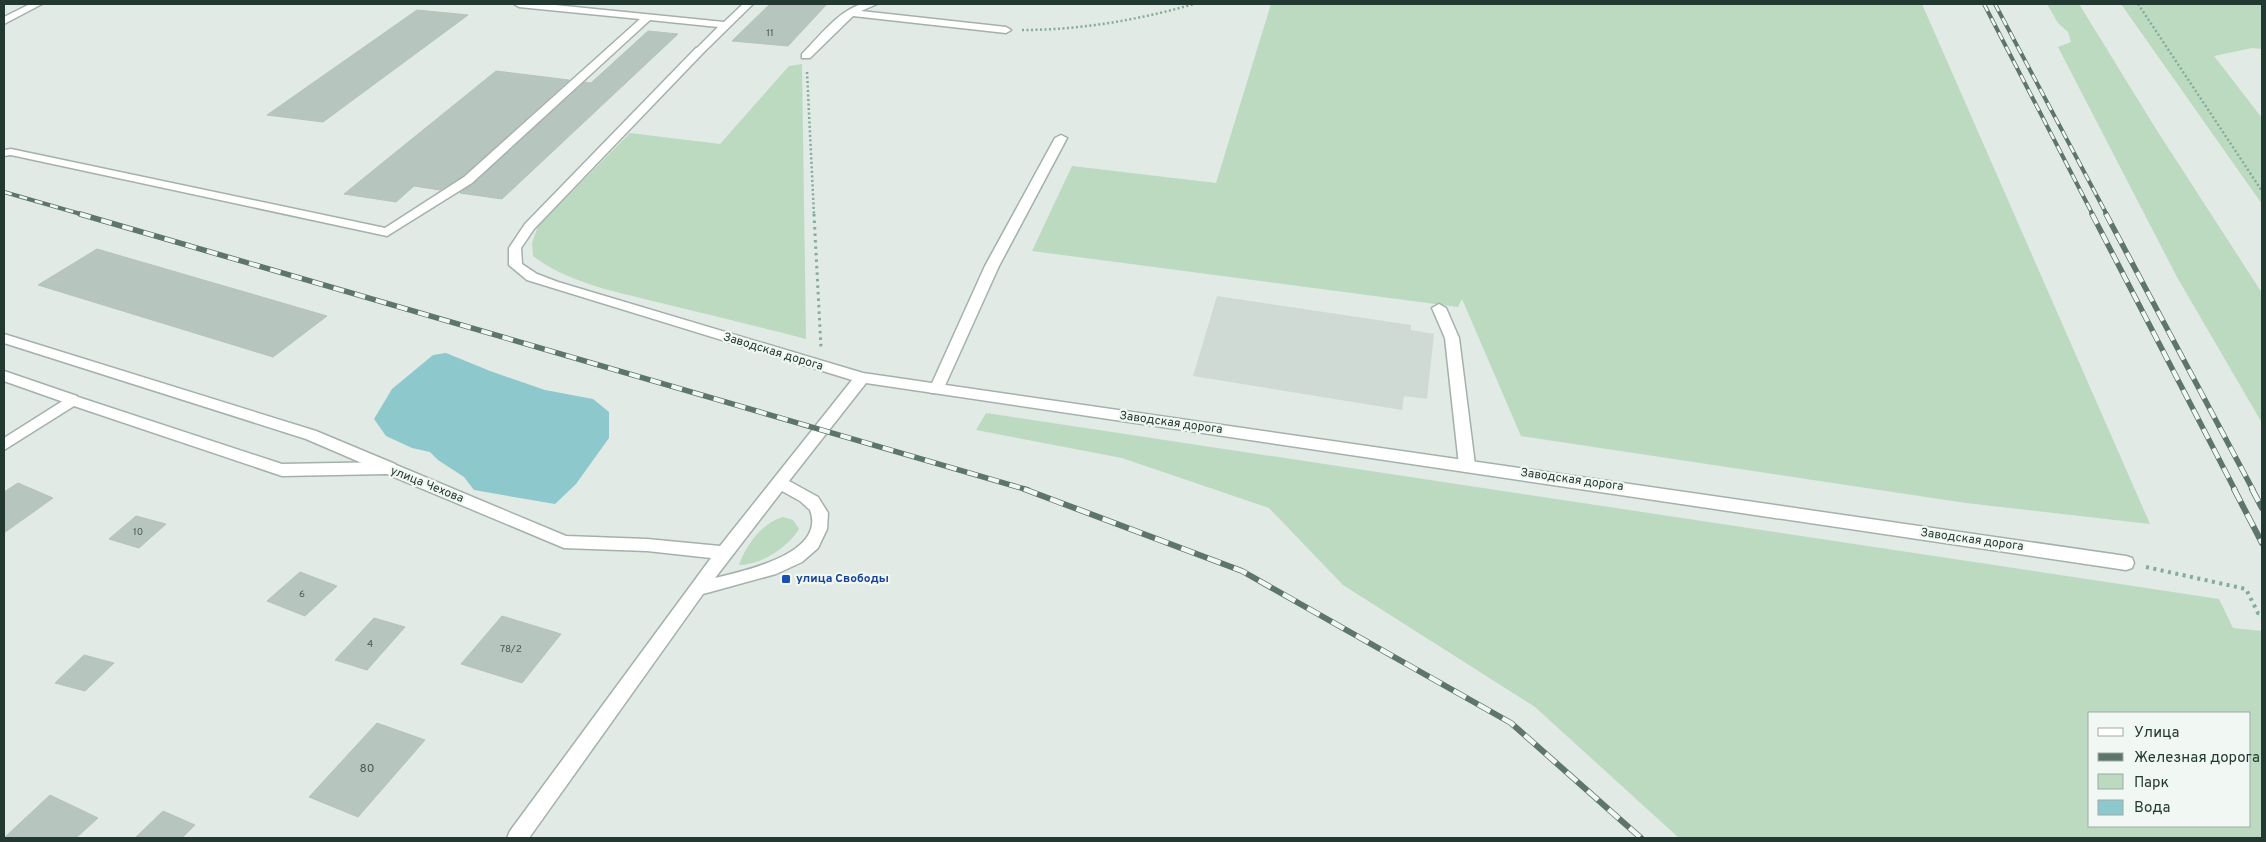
<svg xmlns="http://www.w3.org/2000/svg" width="2266" height="842" font-family="Overpass,sans-serif">
  <rect width="100%" height="100%" fill="#e1eae5"/>
  <path fill="#cfdad4" d="M1217 296 1411 325V330L1434 334 1427 399 1404 396 1402 410 1193 376Z"/>
  <g fill="#bbdac0" fill-rule="evenodd">
    <path d="M1271 4H1922L2150 524 1966 503 1521 436 1462 299 1458 307 1032 251 1072 166 1216 183Z"/>
    <path d="M2047 4H2079L2156 129 2262 293V423L2177 277 2058 47 2071 42 2068 32 2058 23Z"/>
    <path d="M2121 4H2262V49L2252 48 2214 56 2262 118V204Z"/>
    <path d="M802 64 806 339C760 327 715 316 669 305 623 293 571 285 533 256L532 243 538 226 630 133 720 144 789 66Z"/>
    <path d="M986 413 2219 599 2233 628 2262 631V838H1679L1535 707 1343 585 1269 508 1122 458 976 430ZM2250 713V826H2090V713Z"/>
    <path d="M783 517 793 520 799 529C788 547 761 565 739 565 746 545 762 523 783 517Z"/>
  </g>
  <path fill="#8cc8cc" d="M446 353 490 371 545 390 593 399 609 412V438L576 484 555 504 474 490 464 477 438 460 430 452 412 448 386 436 374 419 392 389 433 355Z"/>
  <g fill="#b6c5be" stroke="#b4c3bb">
    <path d="M770 4H827L788 46 732 41Z"/>
    <path d="M417 10 468 15 323 122 267 115Z"/>
    <path d="M648 31 678 34 502 199 460 193 473 184 585 82 591 83Z"/>
    <path d="M496 71 569 80 463 176 440 190 414 186 396 202 344 194Z"/>
    <path d="M97 249 327 316 273 357 38 285Z"/>
    <path d="M18 483 53 498 4 533V492Z"/>
    <path d="M136 516 166 524 139 548 109 539Z"/>
    <path d="M300 572 337 586 305 616 267 601Z"/>
    <path d="M502 616 561 634 522 683 461 664Z"/>
    <path d="M374 618 405 627 367 670 335 660Z"/>
    <path d="M84 655 114 663 85 691 55 683Z"/>
    <path d="M377 723 425 740 358 817 309 797Z"/>
    <path d="M50 795 98 818 76 838H4Z"/>
    <path d="M163 811 195 825 182 838H135Z"/>
  </g>
  <g fill="none" stroke-linecap="round" stroke-linejoin="round">
    <g stroke="#a4b1ab" stroke-width="3">
      <g id="service">
        <path d="M30 4H42L4 24V17Z"/>
        <path d="M514 4H545L724 22 743 4H753L704 52 700 53 695 50 718 27 650 20 472 183 387 236 11 155 4 156V150L11 149 385 228 464 177 640 19 519 7Z"/>
        <path d="M862 4H877L861 11 1006 27 1011 30 1006 33 853 16 810 58H802V54C820 36 838 11 862 4Z"/>
        <path d="M1061 135 1067 138 999 266 943 390 941 393H931L929 390 985 266 1055 138Z"/>
        <path d="M1439 304 1446 308 1459 338 1475 465 1473 469H1461L1459 465 1445 338 1432 308Z"/>
        <path d="M4 334 316 431 395 464 397 468 395 472H383L306 439 4 343Z"/>
        <path d="M4 371 77 396 79 400 72 405 4 381Z"/>
      </g>
    </g>
    <g stroke="#a4b1ab" stroke-width="3">
      <path id="minor" d="M700 47 704 48V52L534 229 521 248 522 264 537 274 558 282 863 373 2126 556 2132 558 2134 563 2132 568 2126 570 866 383 789 481 818 497 828 513 827 529 818 548 802 562 776 574 703 594 529 838H507L510 831 711 558 647 551 564 548 387 474 282 476 74 406 4 450V438L72 395 282 464 389 462 566 536 647 539 720 546 852 380 527 280 509 265V248L525 224 696 48ZM782 491 800 501 810 510C827 554 743 571 715 578Z"/>
    </g>
    <g stroke="#83ac9b" stroke-width="2.5" stroke-dasharray="2 2.5" stroke-linecap="butt">
      <path d="M2138 4 2262 191"/>
      <path d="M1022 30C1081 30 1138 20 1194 4"/>
      <path d="M807 72 814 215"/>
    </g>
    <path stroke="#83ac9b" stroke-width="3" stroke-dasharray="2.5 4" stroke-linecap="butt" d="M814 214 821 348"/>
    <path stroke="#83ac9b" stroke-width="4" stroke-dasharray="3 4.5" stroke-linecap="butt" d="M2146 567 2246 589 2258 613 2262 614"/>
    <use href="#service" fill="#fff" fill-rule="evenodd"/>
    <use href="#minor" fill="#fff" fill-rule="evenodd"/>
    <g stroke="#5d756c" stroke-width="4">
      <g id="rail-far2">
        <path d="M1984 4 2093 215"/>
        <path d="M1995 4 2107 215"/>
        <path d="M4 192 84 215"/>
      </g>
    </g>
    <g stroke="#5d756c" stroke-width="5.5">
      <g id="rail-far1">
        <path d="M80 214 1028 490"/>
        <path d="M2092 214 2235 490"/>
        <path d="M2106 214 2253 490"/>
      </g>
    </g>
    <g stroke="#5d756c" stroke-width="6">
      <g id="rail">
        <path d="M1024 489 1242 571 1511 723 1641 838"/>
        <path d="M2234 489 2262 543"/>
        <path d="M2252 489 2262 508"/>
      </g>
    </g>
    <use href="#rail-far2" stroke="#f1f7f3" stroke-width="2.5" stroke-dasharray="8" stroke-linecap="butt"/>
    <use href="#rail-far1" stroke="#f1f7f3" stroke-width="4" stroke-dasharray="11" stroke-linecap="butt"/>
    <use href="#rail" stroke="#f1f7f3" stroke-width="4.5" stroke-dasharray="14" stroke-linecap="butt"/>
  </g>
  <rect fill="#1a4fb4" stroke="#f1f7f3" stroke-width="2" x="781" y="574" width="10" height="10" rx="2.5"/>
  <g text-anchor="middle" dominant-baseline="central" stroke-width="4.5" stroke-linejoin="round" paint-order="stroke">
    <g font-size="10" fill="#475c54">
      <text x="770" y="33">11</text>
      <text x="138" y="532">10</text>
      <text x="302" y="594">6</text>
      <text x="370" y="644">4</text>
      <text x="511" y="649">78/2</text>
    </g>
    <g font-size="12" fill="#223931" stroke="#f1f7f3">
      <text transform="translate(773 352) rotate(17)">Заводская дорога</text>
      <text transform="translate(1171 423) rotate(8)">Заводская дорога</text>
      <text transform="translate(1572 480) rotate(8)">Заводская дорога</text>
      <text transform="translate(427 485) rotate(22)">улица Чехова</text>
      <text transform="translate(1972 540) rotate(8)">Заводская дорога</text>
    </g>
    <g font-size="12" font-weight="bold" fill="#164399" stroke="#f1f7f3" text-anchor="start">
      <text x="796" y="579">улица Свободы</text>
    </g>
    <g font-size="12" fill="#475c54">
      <text x="367" y="769">80</text>
    </g>
  </g>
  <rect width="2266" height="842" fill="none" stroke="#223931" stroke-width="10"/>
  <rect x="2088" y="712" width="162" height="115" fill="#f1f7f3" stroke="#9eaba5"/>
  <rect x="2098" y="728" width="25" height="8" fill="#ffffff" stroke="#9eaba5"/>
  <text x="2134" y="737" font-size="15" fill="#223931">Улица</text>
  <rect x="2098" y="753" width="25" height="8" fill="#5d756c" stroke="#9eaba5"/>
  <text x="2134" y="762" font-size="15" fill="#223931">Железная дорога</text>
  <rect x="2098" y="774" width="25" height="15" fill="#bbdac0" stroke="#9eaba5"/>
  <text x="2134" y="787" font-size="15" fill="#223931">Парк</text>
  <rect x="2098" y="800" width="25" height="15" fill="#8cc8cc" stroke="#9eaba5"/>
  <text x="2134" y="812" font-size="15" fill="#223931">Вода</text>
</svg>
